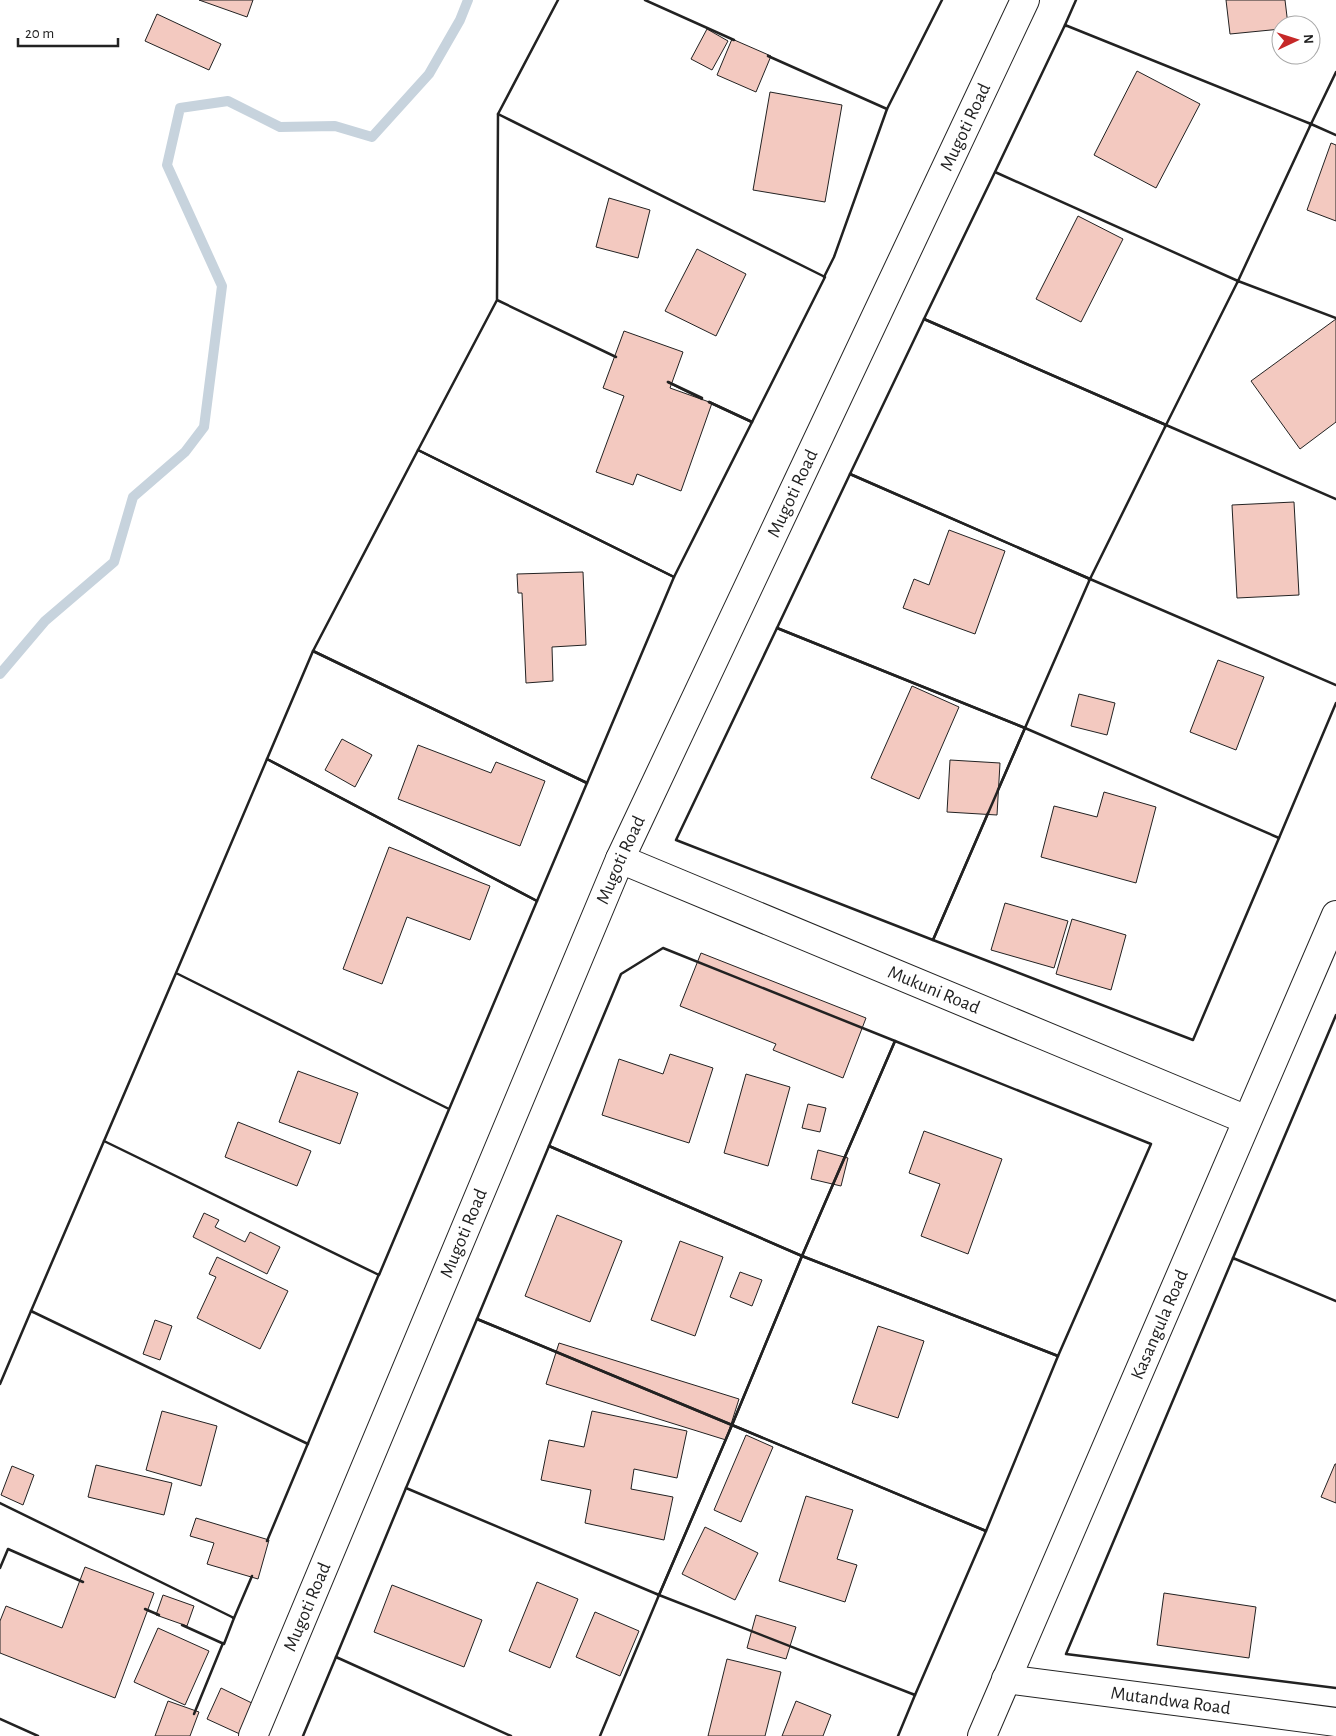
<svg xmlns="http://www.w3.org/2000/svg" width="1336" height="1736" font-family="'Alegreya Sans',sans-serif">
  <rect width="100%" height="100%" fill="#fff"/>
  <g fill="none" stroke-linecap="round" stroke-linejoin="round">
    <path stroke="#c7d3dd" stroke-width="10" d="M0 674 45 621 114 562 133 497 185 452 204 427 222 286 167 165 180 108 228 101 280 127 335 126 372 137 429 74 460 20 468 0"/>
  </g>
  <g fill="#f3c9c0" stroke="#222">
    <path d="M199 0H253L247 17Z"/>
    <path d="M1226 0H1285L1288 25H1281V29L1230 34Z"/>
    <path d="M157 14 221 44 209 70 145 41Z"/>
    <path d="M707 29 728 41 712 70 691 59Z"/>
    <path d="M732 39 771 56 756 92 717 75Z"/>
    <path d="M1137 71 1200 104 1156 188 1094 155Z"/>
    <path d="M770 92 842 105 825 202 753 190Z"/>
    <path d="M1331 143 1336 145V221L1307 210Z"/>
    <path d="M609 198 650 210 638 258 596 247Z"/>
    <path d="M1078 216 1123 239 1081 322 1036 299Z"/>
    <path d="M697 249 746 274 716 336 665 311Z"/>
    <path d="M1336 319V422L1300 449 1251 381Z"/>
    <path d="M624 331 683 352 670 388 712 403 681 491 637 474 633 485 596 472 624 396 603 388Z"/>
    <path d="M1294 502 1299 595 1237 598 1232 505Z"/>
    <path d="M949 530 1005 551 975 634 903 608 914 579 929 585Z"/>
    <path d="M583 572 586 645 552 647 553 681 526 683 522 593H518L517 574Z"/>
    <path d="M1218 660 1264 677 1236 750 1190 732Z"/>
    <path d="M912 686 959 707 919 799 871 778Z"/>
    <path d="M1079 694 1115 703 1107 735 1071 726Z"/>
    <path d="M342 739 372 755 355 787 325 770Z"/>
    <path d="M418 745 491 773 496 762 545 781 520 846 398 799Z"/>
    <path d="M950 760 1000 763 997 815 947 812Z"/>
    <path d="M1104 792 1156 807 1136 883 1041 857 1054 806 1097 817Z"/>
    <path d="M389 847 490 886 470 940 407 917 382 984 343 969Z"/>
    <path d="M1005 903 1068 921 1054 968 991 950Z"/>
    <path d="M1072 919 1126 935 1111 990 1056 974Z"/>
    <path d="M701 953 866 1018 843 1078 773 1050 776 1044 680 1006Z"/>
    <path d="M670 1054 713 1068 689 1143 602 1115 619 1059 663 1074Z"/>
    <path d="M298 1071 358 1093 340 1144 279 1122Z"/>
    <path d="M746 1074 790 1087 768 1166 724 1153Z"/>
    <path d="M808 1104 826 1108 820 1132 802 1128Z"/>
    <path d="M238 1122 311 1151 297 1186 225 1157Z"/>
    <path d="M924 1131 1002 1159 968 1254 921 1236 940 1184 909 1173Z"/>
    <path d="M818 1150 848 1158 841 1186 811 1179Z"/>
    <path d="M204 1213 219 1220 215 1227 245 1242 250 1232 280 1247 267 1274 193 1237Z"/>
    <path d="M557 1215 622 1241 590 1322 525 1296Z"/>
    <path d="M680 1241 723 1257 695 1336 651 1320Z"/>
    <path d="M217 1257 288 1291 260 1349 197 1318 216 1277 209 1274Z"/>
    <path d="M740 1272 762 1280 752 1306 730 1297Z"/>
    <path d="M155 1320 172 1326 160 1360 143 1354Z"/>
    <path d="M878 1326 924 1341 898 1418 852 1403Z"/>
    <path d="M559 1343 739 1399 726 1440 546 1384Z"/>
    <path d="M162 1411 217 1426 201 1486 146 1470Z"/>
    <path d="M592 1411 687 1431 677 1478 634 1469 631 1489 673 1497 664 1540 585 1523 591 1490 541 1480 549 1440 584 1447Z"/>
    <path d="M746 1435 773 1447 741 1522 714 1510Z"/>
    <path d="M1335 1464H1336V1503L1321 1497Z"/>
    <path d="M96 1465 172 1483 164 1515 88 1497Z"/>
    <path d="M12 1466 34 1475 23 1505 1 1495Z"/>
    <path d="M806 1496 853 1510 837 1559 857 1565 845 1602 779 1581Z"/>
    <path d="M196 1518 269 1540 258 1579 207 1564 214 1543 190 1536Z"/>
    <path d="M705 1527 758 1553 735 1600 682 1574Z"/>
    <path d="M85 1567 154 1593 115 1698 0 1653V1621L6 1606 62 1628Z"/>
    <path d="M537 1582 578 1599 550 1668 509 1651Z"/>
    <path d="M392 1585 482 1620 464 1667 374 1632Z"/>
    <path d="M1164 1593 1256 1607 1249 1658 1157 1645Z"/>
    <path d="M163 1595 194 1606 187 1626 156 1615Z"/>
    <path d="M595 1612 639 1631 620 1676 576 1657Z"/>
    <path d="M756 1615 796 1627 786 1659 747 1648Z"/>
    <path d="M158 1628 209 1651 185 1705 134 1682Z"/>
    <path d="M727 1659 781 1672 765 1736H708Z"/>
    <path d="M221 1688 256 1705 242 1735 207 1719Z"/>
    <path d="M168 1701 199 1712 190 1736H155Z"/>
    <path d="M796 1701 831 1715 823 1736H782Z"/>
  </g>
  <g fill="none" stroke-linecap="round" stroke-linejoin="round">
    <g stroke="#222" stroke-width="30">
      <g id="minor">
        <path id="s1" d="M620 859 1247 1120"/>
        <path id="s2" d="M253 1736 620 859 1025 0"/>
      </g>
    </g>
    <g stroke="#222" stroke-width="30">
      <g id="tertiary">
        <path id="s3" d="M1006 1679 1336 1722"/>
      </g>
    </g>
    <g stroke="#222" stroke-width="30">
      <g id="secondary">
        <path id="s4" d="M982 1736 1336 915"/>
      </g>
    </g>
    <use href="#minor" stroke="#fff" stroke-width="28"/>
    <use href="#tertiary" stroke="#fff" stroke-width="28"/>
    <use href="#secondary" stroke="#fff" stroke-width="28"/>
    <g stroke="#222" stroke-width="2.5">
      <path d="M645 0 734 40"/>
      <path d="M1066 26 1065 25 1076 0"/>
      <path d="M768 56 887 109 834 257 824 277"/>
      <path d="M887 109 942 0"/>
      <path d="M500 115 498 114 558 0"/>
      <path d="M1309 123 1311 124 1336 72"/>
      <path d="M1310 126 1311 124 1336 135"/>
      <path d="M1238 281 995 172 924 319 1166 425 1238 281 1311 124 1065 25 995 172 1238 281"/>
      <path d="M1238 282V281L1336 318"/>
      <path d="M924 319 1166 425 1090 579 850 474Z"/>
      <path d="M616 357 497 300 498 114 825 277 674 577 418 450 497 300 616 357"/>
      <path d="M668 382 702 399"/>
      <path d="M668 382 702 398"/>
      <path d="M709 402 752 422"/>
      <path d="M709 402 752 422"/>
      <path d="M1165 427 1166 425 1336 499"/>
      <path d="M418 450 674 577 587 783 313 651Z"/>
      <path d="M1089 580 1090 579 1336 685"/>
      <path d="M313 651 587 783 537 901 267 759Z"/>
      <path d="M1025 728 1279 838 1193 1040 933 940Z"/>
      <path d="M998 790 1090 579 850 474 777 628 1025 728"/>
      <path d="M988 813 933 940 676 840 777 628 1025 728"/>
      <path d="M1279 838 1336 703"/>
      <path d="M663 948 895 1041 802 1256 549 1146 621 974Z"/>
      <path d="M895 1041 1151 1144 1058 1356 802 1256Z"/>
      <path d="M449 1109 176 973 104 1141 379 1275 537 901 267 759 176 973 449 1109"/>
      <path d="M104 1141 31 1311 308 1444"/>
      <path d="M549 1146 802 1256 732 1425 477 1319Z"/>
      <path d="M802 1256 1058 1356 986 1531 732 1425Z"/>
      <path d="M1234 1259 1233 1258 1336 1015"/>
      <path d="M1336 1301 1233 1258 1066 1654 1336 1688"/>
      <path d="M477 1319 732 1425 659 1595 406 1488Z"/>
      <path d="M0 1384 31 1311 33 1312"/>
      <path d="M732 1425 986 1531 915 1695 659 1595Z"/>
      <path d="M406 1488 336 1657 511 1736"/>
      <path d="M0 1503 234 1618 252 1576"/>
      <path d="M267 1541 379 1274"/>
      <path d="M0 1568 8 1549 83 1582"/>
      <path d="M145 1609 159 1615"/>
      <path d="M182 1625 224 1644 234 1618H233"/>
      <path d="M194 1714 223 1643"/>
      <path d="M0 1719 38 1736"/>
      <path d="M303 1736 336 1657 338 1658"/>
      <path d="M600 1736 659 1595 657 1594"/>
      <path d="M898 1736 915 1695 913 1694"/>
    </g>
  </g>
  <g text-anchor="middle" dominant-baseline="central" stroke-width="4" stroke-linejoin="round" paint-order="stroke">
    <g font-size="19" fill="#222" stroke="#fff">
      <text stroke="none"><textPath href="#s2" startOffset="1760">Mugoti Road</textPath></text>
      <text stroke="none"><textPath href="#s2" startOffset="1355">Mugoti Road</textPath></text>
      <text stroke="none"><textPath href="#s2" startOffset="950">Mugoti Road</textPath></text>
      <text stroke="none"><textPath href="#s1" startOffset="340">Mukuni Road</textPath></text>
      <text stroke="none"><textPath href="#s2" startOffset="545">Mugoti Road</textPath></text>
      <text stroke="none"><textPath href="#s4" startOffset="448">Kasangula Road</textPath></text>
      <text stroke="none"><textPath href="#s2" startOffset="140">Mugoti Road</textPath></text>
      <text stroke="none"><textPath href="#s3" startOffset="166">Mutandwa Road</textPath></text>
    </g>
  </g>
  <g transform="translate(1296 40) rotate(86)"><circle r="24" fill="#ffffff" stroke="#a7a7a7"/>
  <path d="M0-4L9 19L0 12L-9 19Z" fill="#c62828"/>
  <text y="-8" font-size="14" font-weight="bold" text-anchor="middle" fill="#222222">N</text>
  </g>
  <path d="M18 38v8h100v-8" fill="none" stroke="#222222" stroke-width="2.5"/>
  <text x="25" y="38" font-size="15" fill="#222222" stroke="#ffffff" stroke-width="4" paint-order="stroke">20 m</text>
</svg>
